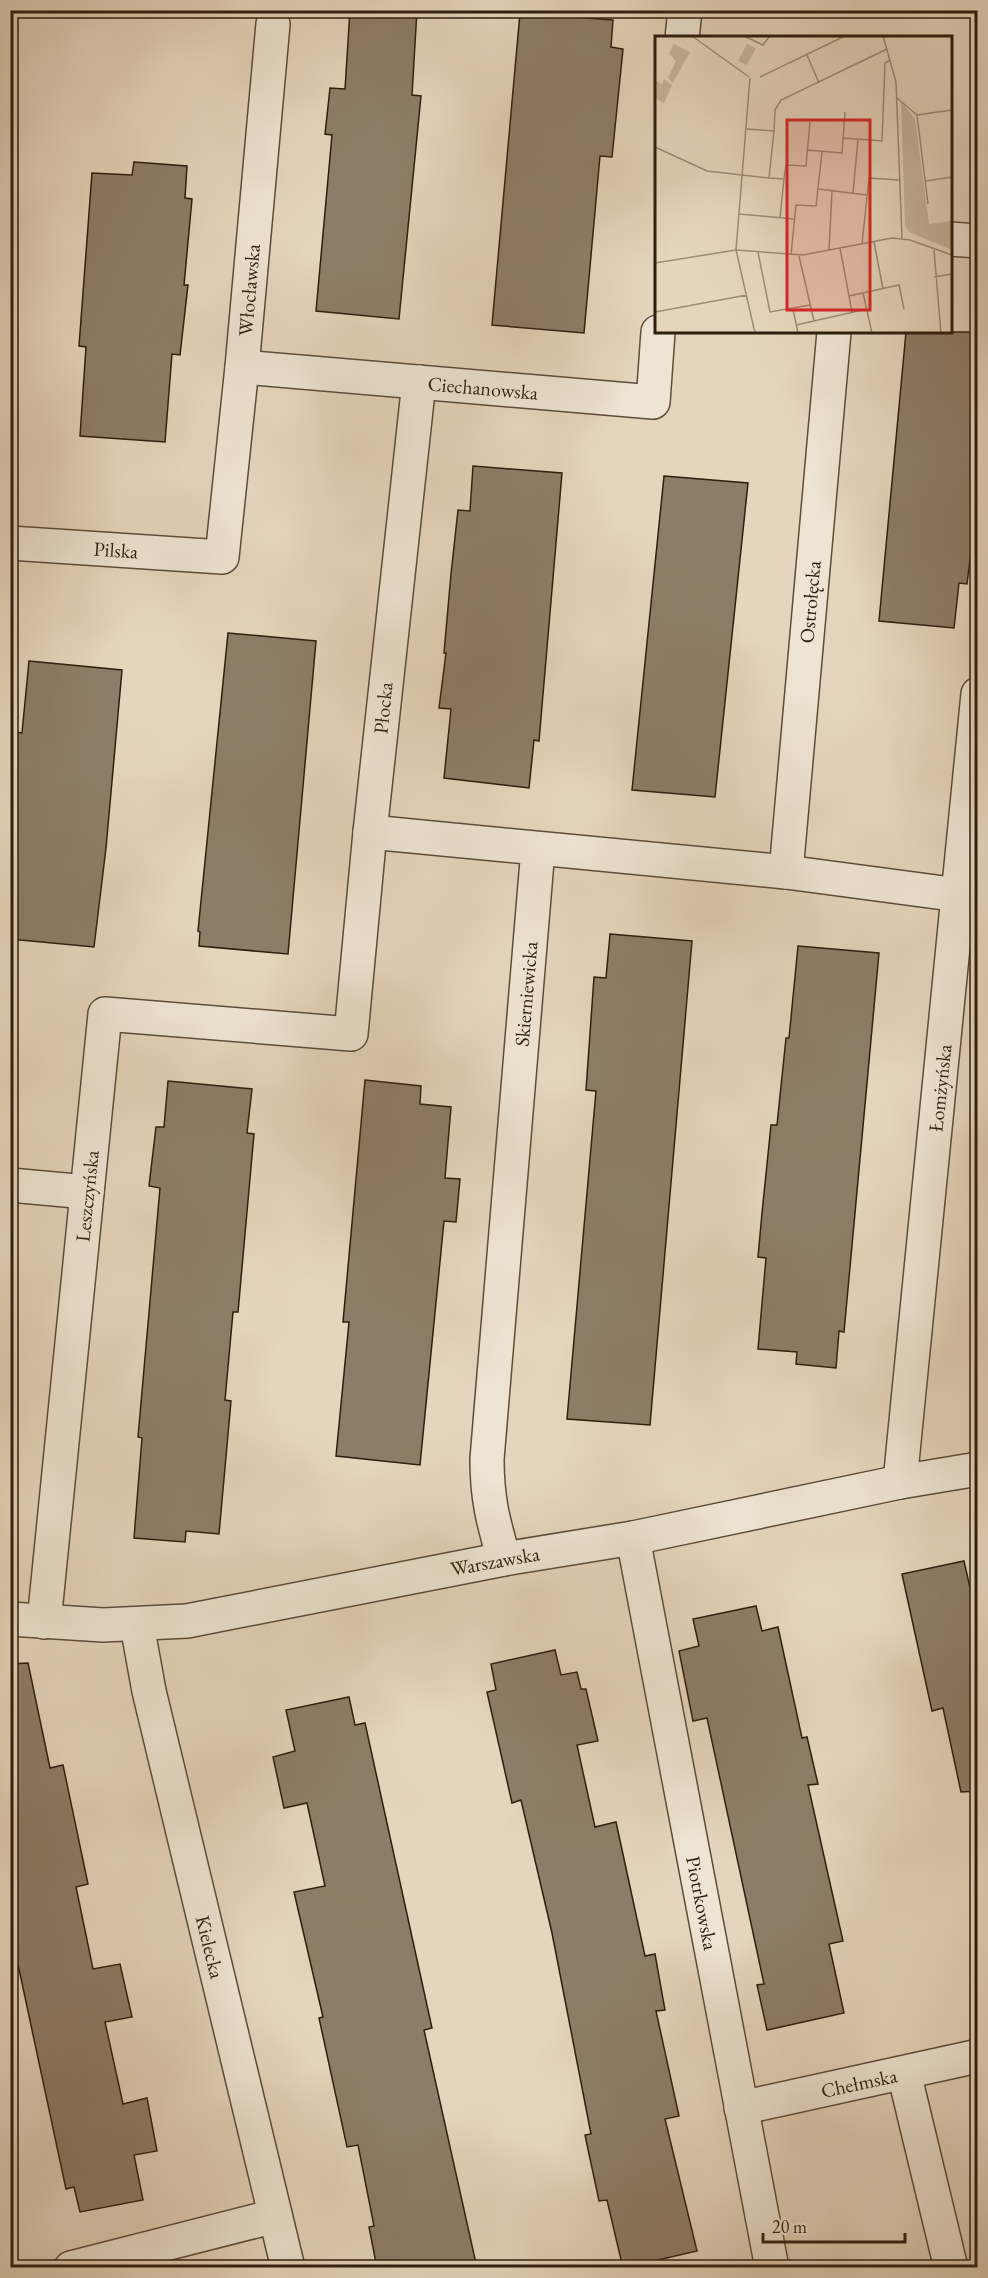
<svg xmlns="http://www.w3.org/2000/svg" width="988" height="2278" font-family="'EB Garamond',serif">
  <rect width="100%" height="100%" fill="#e5d5bc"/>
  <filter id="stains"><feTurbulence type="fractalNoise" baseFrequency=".00333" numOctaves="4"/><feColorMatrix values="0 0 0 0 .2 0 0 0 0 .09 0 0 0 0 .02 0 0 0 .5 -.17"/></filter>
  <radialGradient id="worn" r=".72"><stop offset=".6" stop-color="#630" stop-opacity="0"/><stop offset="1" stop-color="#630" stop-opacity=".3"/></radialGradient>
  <g fill="#8d7d68" stroke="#2e1e0e" stroke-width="1.5">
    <path d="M350 10H417L412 95 421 96 399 319 316 311 332 135 325 134 330 88 345 89Z"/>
    <path d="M520 13 613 20 611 47 623 49 612 157 600 156 584 333 492 325Z"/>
    <path d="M134 162 187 166 185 198 192 199 184 285H188L180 355 172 354 165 442 80 436 86 347 79 346 92 173 132 175Z"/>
    <path d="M906 332H978L976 510 967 584 959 583 954 628 879 621Z"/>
    <path d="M473 466 562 473 539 741 534 740 529 788 444 778 451 709 439 708 446 653H444L451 574 458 510 470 511Z"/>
    <path d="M664 476 748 483 715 797 632 790Z"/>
    <path d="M228 633 316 641 288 954 199 946 200 932 198 931Z"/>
    <path d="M29 661 122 670 106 848 94 947 10 939V731L22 733Z"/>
    <path d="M610 934 692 941 650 1425 567 1419 596 1091 586 1090 594 977 606 978Z"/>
    <path d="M798 946 879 953 844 1332 839 1331 836 1368 796 1364 797 1352 758 1349 766 1258 758 1257 762 1213 771 1125H777L786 1038H789Z"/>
    <path d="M365 1080 421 1086 420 1104 451 1107 445 1178 460 1179 456 1222 444 1221 420 1465 336 1456 349 1322H343Z"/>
    <path d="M168 1081 252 1089 247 1133 254 1134 238 1312H233L225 1400 231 1401 219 1534 186 1531 185 1542 134 1538 142 1438 138 1437 160 1188 149 1186 156 1127H164Z"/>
    <path d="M964 1561 970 1588 978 1587V1791L961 1792 943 1708 932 1711 902 1574Z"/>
    <path d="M756 1606 762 1631 778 1627 802 1738 807 1737 818 1784 808 1785 843 1941 829 1944 844 2013 767 2030 757 1985 764 1984 707 1718 693 1721 679 1651 699 1646 693 1619Z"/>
    <path d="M555 1650 561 1675 577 1672 581 1689H586L598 1741 577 1745 595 1827 616 1822 645 1956 655 1954 665 2010 656 2011 679 2116 665 2119 697 2251 623 2268 607 2200 599 2201 585 2135 591 2134 552 1933 521 1800 512 1803 487 1692 496 1690 491 1664Z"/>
    <path d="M28 1663 50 1768 63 1765 88 1884 76 1887 93 1969 120 1964 132 2017 105 2022 123 2104 147 2098 157 2151 134 2155 143 2200 80 2212 74 2187 66 2189 10 1927V1664Z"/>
    <path d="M349 1697 355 1725 365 1723 432 2028 424 2030 477 2268H377L369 2227 374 2226 358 2145 347 2147 319 2018 323 2017 294 1892 325 1886 307 1803 284 1808 273 1757 295 1751 286 1710Z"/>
  </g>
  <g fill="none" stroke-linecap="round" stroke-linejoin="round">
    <g stroke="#5c4c3a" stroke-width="36">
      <g id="minor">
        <path d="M682 38 685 10"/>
        <path d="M950 239 978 241"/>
        <path d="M242 367 653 402 658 332"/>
        <path d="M10 543 222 557 242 367 273 24"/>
        <path d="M370 832 786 872 959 895"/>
        <path d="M786 872 834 332"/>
        <path d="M10 1185 87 1192"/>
        <path d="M900 1482 978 694"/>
        <path d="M633 1538 772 2268"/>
        <path d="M504 1559C493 1521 487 1499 487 1459L538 849"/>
        <path d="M10 1619 103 1625 187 1621 504 1559 633 1538 900 1482 978 1469"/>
        <path d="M44 1622 105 1014 351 1034 370 832 419 382"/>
        <path d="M137 1625 149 1691 288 2268"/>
        <path d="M904 2073 951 2268"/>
        <path d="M741 2108 978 2056"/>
        <path d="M71 2268 275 2216"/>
      </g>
    </g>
    <use href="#minor" stroke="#eee4d3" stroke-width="33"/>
  </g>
  <g text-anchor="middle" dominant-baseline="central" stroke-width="4.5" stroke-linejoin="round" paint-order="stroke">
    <g font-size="20" fill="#2e1e0e" stroke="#eee4d3">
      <text transform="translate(249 290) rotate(-85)">Włocławska</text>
      <text transform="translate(483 388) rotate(5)">Ciechanowska</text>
      <text transform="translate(116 550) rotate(4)">Pilska</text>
      <text transform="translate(810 602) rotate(-85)">Ostrołęcka</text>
      <text transform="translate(383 708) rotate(-84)">Płocka</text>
      <text transform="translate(526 994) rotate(-85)">Skierniewicka</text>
      <text transform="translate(940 1088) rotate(-84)">Łomżyńska</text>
      <text transform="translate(87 1196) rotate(-84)">Leszczyńska</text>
      <text transform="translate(495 1561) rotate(-10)">Warszawska</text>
      <text transform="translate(702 1903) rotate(79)">Piotrkowska</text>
      <text transform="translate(210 1947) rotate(76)">Kielecka</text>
      <text transform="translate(859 2083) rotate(-12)">Chełmska</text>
    </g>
  </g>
  <g transform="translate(655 36)">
    <rect width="297" height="297" fill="#e5d5bc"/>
    <path d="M19 8 35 16 18 47 13 42 21 25 14 17ZM92 8 101 12 92 29 83 25ZM9 43 17 49 9 67 0 62V44L7 48ZM246 65 260 83 274 188 296 185 297 214 254 196 250 190Z" fill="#c6b69e"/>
    <path fill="none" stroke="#9c8c76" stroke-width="1.5" d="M37 0 94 41M89 0 108 9 115 0M228 0 241 46 247 202M152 19 164 47M105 41 190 0M95 42 81 214 100 297M242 62 262 79M262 79 273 168M262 79 297 74M92 93 119 95 120 74 126 64 232 13M119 95 114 142 129 143 131 129 151 130 155 86M188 102 227 105 230 27 235 24M0 111 52 135 114 142M152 114 187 117 190 76M271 145 297 141M163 153 212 159M198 157 203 103M84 178 139 183M125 182 129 143M219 206 228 253M207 208 214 142 244 144M185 212 197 276M174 214 177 155M279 214 286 297M103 216 115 276 155 269M136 219 141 169 161 170 167 116M144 220 159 285M0 227 81 214 148 219 237 202 255 204 297 219M279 241 297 238M208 257 217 297M194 260 244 249 249 273M138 273 143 297M0 276 92 259M141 289 212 273"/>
    <path fill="#d62828" fill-opacity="0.15" stroke="#d62828" stroke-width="3" d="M132 84H215V274H132Z"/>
    <rect width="297" height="297" fill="none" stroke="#2e1e0e" stroke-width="3"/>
  </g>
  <rect width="988" height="2278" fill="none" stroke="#e5d5bc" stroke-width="36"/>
  <rect x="12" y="12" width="964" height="2254" fill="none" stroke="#2e1e0e" stroke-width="3"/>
  <rect x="18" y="18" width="952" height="2242" fill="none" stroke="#2e1e0e" stroke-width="1.5"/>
  <path d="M763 2233v9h142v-9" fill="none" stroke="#2e1e0e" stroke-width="3"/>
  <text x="772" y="2233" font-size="18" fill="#2e1e0e" stroke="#eee4d3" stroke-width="4.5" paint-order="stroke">20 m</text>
  <rect width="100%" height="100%" filter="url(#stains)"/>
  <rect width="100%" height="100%" fill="url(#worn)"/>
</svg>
